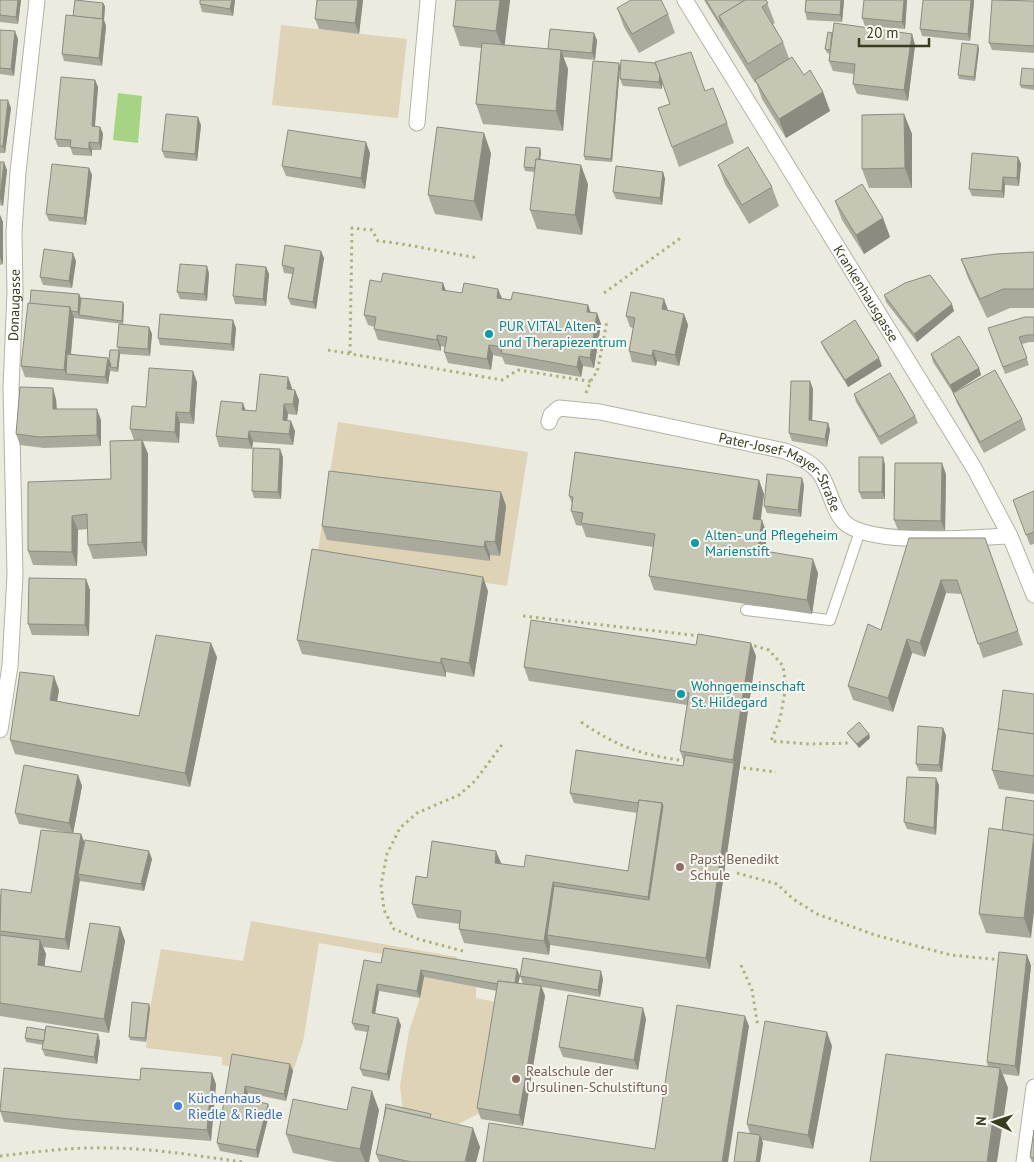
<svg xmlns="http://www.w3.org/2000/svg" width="1034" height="1162" font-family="'PT Sans',sans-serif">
  <rect width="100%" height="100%" fill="#ecebe0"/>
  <g fill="#ded2b7">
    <path d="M281 25 407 39 398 118 272 105Z"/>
    <path d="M338 422 528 452 507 586 317 557Z"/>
    <path d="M251 921 457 957 456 967 319 943 303 1042 293 1071 235 1061 233 1067 222 1065V1057L146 1048 150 1008 161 949 243 961Z"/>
    <path d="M424 977 476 987V998L500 1003 482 1112 458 1124 403 1111 400 1086 409 1031 420 998Z"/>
  </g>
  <path fill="#a7d484" d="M118 93 142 96 138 143 113 140Z"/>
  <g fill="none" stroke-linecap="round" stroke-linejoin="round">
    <g stroke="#b2b3a3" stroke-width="12">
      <path id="service" d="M746 610 830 620 860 531"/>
    </g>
    <g stroke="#b2b3a3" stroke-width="17">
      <g id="minor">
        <path id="s1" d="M685 0 974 468 1010 536 1034 595"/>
        <path d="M417 123 428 0"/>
        <path id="s2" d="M549 422 551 415 559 408 600 412 785 451C797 456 809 461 818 471 829 483 831 508 844 522 869 547 975 537 1010 536"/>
        <path id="s3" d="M0 730 10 666 15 575 11 388 15 292 14 232 18 172 37 0"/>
        <path d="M1024 1162 1034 1087"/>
      </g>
    </g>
    <g stroke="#acb17e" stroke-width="3" stroke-dasharray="2.5 4" stroke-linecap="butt">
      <path d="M604 293 682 237"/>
      <path d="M328 350 502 380 518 370 594 382"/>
      <path d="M350 353 352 228 372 230 378 241C410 244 441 252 473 257L477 259"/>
      <path d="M586 393 593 376 597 373 607 321"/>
      <path d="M523 616 700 636"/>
      <path d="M748 644 769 650 783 666 786 686 780 719 771 741 810 744 850 743"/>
      <path d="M581 722C618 747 641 755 686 761"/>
      <path d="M737 767 776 772"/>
      <path d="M737 873 777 884 793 899 817 914 875 935 951 955 1001 960"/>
      <path d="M463 951 418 939 394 929 384 910 381 885 387 854 400 828 417 813 459 795 475 781 504 742"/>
      <path d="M1027 963 1034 964"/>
      <path d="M741 965 752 990 758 1027"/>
      <path d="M0 1156C35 1152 71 1147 107 1148 152 1148 198 1156 243 1162"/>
    </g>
    <use href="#service" stroke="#fff" stroke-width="10"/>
    <use href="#minor" stroke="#fff" stroke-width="15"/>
  </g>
  <g fill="#aaaa9c">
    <path d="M0 0H21L18 24 0 22Z"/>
    <path d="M235 0 233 16 202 12 200 4Z"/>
    <path d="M363 0 359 34 319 29 315 19Z"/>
    <path d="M510 0 504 45 548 49 597 40 595 60 563 57 568 69 563 131 483 124 476 104 481 48 460 46 453 26Z"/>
    <path d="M704 0H766L775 23 773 24 783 42 789 58 804 75 823 92 830 111 786 138 762 99 756 82 755 83Z"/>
    <path d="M806 0H844L842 22 807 20 805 12Z"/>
    <path d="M907 0 905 29 865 26 862 18Z"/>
    <path d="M1034 1V53L992 50 989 43Z"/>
    <path d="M974 2 970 41 922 36 920 29Z"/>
    <path d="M105 6 104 20 106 26 102 66 64 61 62 54 73 16Z"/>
    <path d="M617 8 668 14 675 33 639 53 624 27Z"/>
    <path d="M0 30 18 39 14 76 0 74Z"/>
    <path d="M832 33 912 34 915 45 908 101 857 94 853 84 854 74 833 71 829 61 830 54 827 53 825 49Z"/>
    <path d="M978 45 979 49 975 81 959 79 958 75Z"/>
    <path d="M621 60 705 91 727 123 734 143 679 167 658 108 670 104 662 82V89L623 86 620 79Z"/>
    <path d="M619 63 620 67 612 162 585 160 584 156Z"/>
    <path d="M1034 69V90L1021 88 1020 85Z"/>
    <path d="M95 80 98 87 95 127H100L103 134 101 150H92V156L73 155 70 147H58L55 139Z"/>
    <path d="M0 100 11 108 5 153H0Z"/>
    <path d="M904 114 912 134V188H869L862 169Z"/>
    <path d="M201 125 197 161 165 158 162 151Z"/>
    <path d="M541 152 540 159 588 184 582 235 537 229 530 210 535 172 525 171 524 167Z"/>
    <path d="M370 153 365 189 286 176 282 166Z"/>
    <path d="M491 153 482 221 435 214 428 195Z"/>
    <path d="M1018 157 1021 164 1019 186 1005 185 1004 198 972 196 969 189Z"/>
    <path d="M0 162 7 170 3 206 0 205Z"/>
    <path d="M718 165 772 187 779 206 749 224 725 184Z"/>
    <path d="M89 168 92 175 86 225 49 221 46 214Z"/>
    <path d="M663 172 665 179 662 205 616 199 613 192Z"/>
    <path d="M835 201 883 218 890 237 864 254 842 220Z"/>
    <path d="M0 215 3 222V264L0 265Z"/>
    <path d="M1034 252V308H1010L987 318 968 278 961 259Z"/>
    <path d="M324 258 316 309 291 305 288 298 292 274 284 273 282 265Z"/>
    <path d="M76 261 72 288 43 285 40 277Z"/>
    <path d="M266 267 269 274 266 306 235 304 233 296Z"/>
    <path d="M209 273 207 301 180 299 177 292Z"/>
    <path d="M381 282 443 283 446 291 462 293 498 289 502 298 511 300 588 305 590 312 597 313 601 324 594 368 583 366 581 377 505 364 502 357 493 355 491 370 448 363 444 352 445 347 441 346V351L378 340 374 329 375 327 368 325 364 315Z"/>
    <path d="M79 294 81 298 124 305 123 324 74 318 71 354 109 360 119 350 117 347 149 327 152 334 150 356 120 354 118 372 110 371 108 384 25 377 21 366Z"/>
    <path d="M884 295 954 311 917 342 886 302Z"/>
    <path d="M668 310V311L684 314 688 325 679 366 657 361 656 366 632 362 629 351 633 328 630 327 626 316Z"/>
    <path d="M1034 317V342H1030L1022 344 1029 365 1005 374 988 328Z"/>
    <path d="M236 328 234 351 160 345 158 338Z"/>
    <path d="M821 342 882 366 848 387 824 349Z"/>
    <path d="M931 354 979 368 981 375 954 392 1022 419 1026 430 984 453 957 403 953 393 933 362Z"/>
    <path d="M197 382 194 424 180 423 179 443 143 441 148 454 147 556 93 559 88 545V529L78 530 77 566 33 565 28 551 111 479 134 440 130 429 146 407Z"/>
    <path d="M292 388V389L299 400 297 415 288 414 287 420 295 431 293 445 253 442 252 449 219 447 216 436 246 410 256 411Z"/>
    <path d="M813 389 812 420 828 423 830 430 827 447 792 441 789 433Z"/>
    <path d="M854 394 915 416 918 423 881 445 856 402Z"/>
    <path d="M56 399 57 409 101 420V446L44 448 20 445 16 434Z"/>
    <path d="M283 457 281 499 254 498 252 491Z"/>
    <path d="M883 457 885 465V499H862L859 492Z"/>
    <path d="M946 474 945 531 898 530 894 520Z"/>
    <path d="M759 480 764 494 760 520 767 534 765 551 818 573 812 614 654 590 649 576 653 547 586 537 582 526 576 525 571 511 572 504 569 496Z"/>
    <path d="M804 485 801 517 767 513 764 506Z"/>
    <path d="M1034 491V544L1030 545 1013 500Z"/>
    <path d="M501 492 506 506 500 556 490 555V561L327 540 322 526Z"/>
    <path d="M985 538 1023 645 983 658 962 594 946 593 925 657 912 653 893 712 853 700 848 686 881 630Z"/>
    <path d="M86 579 90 590 89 636 32 635 28 624Z"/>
    <path d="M488 591 474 677 446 672V677L302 654 297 640Z"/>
    <path d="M756 656 710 969 550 945 549 955 464 943 459 929 460 924 417 918 412 904 427 878 501 864 524 867 628 871 637 813 574 803 570 793 683 766 684 762 680 751 687 705 529 681 524 667Z"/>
    <path d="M217 657 190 787 15 754 10 740 59 690 57 701 139 716Z"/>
    <path d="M1034 694V794L999 789 992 770Z"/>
    <path d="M847 733 869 734 870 738 859 748 849 736Z"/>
    <path d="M946 735 942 772 919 771 916 764Z"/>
    <path d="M78 775 82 786 73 833 81 834 85 843 152 859 144 891 80 881V879L69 950 43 947 46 954 44 966 81 972 120 927 125 941 109 1033 0 1016V895L31 893 65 832 19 824 15 813Z"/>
    <path d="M939 785 936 835 907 829 904 822Z"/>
    <path d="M1002 830 1031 938 986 933 979 914Z"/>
    <path d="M1027 955 1031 966 1019 1076 1003 1074 1008 1088 988 1067 987 1062Z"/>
    <path d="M381 963 520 976 518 983 523 984 520 976 603 979 600 997 542 987 545 996 523 1126 481 1119 477 1108 497 991 424 977 420 998 379 991 375 1013 401 1025 389 1081 363 1076 360 1069 367 1032 355 1030 352 1023Z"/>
    <path d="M150 1008 146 1042 130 1040 129 1037Z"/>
    <path d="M646 1019 638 1070 563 1057 559 1047Z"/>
    <path d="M45 1030 98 1034 100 1042 97 1064 45 1056 42 1049 43 1045 26 1042 25 1038Z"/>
    <path d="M832 1046 813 1149 762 1140 763 1143 760 1162H734L750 1134 747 1124Z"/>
    <path d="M232 1054 293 1071 286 1101 248 1093 247 1099 270 1111 258 1158 220 1151 217 1143Z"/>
    <path d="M140 1080 216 1084 211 1141 73 1130 4 1122 0 1111Z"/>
    <path d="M347 1110H379L369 1162H335L293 1153 286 1134Z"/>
    <path d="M433 1118 432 1119 480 1147 476 1162H379L376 1154Z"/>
    <path d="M1034 1130V1162H1032L1030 1157Z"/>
  </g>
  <g fill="#8b8b7f">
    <path d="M18 0H21L18 24 16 17Z"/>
    <path d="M232 0H235L233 16 230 9Z"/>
    <path d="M358 0H363L359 34 355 23Z"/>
    <path d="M500 0H510L504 51 496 31Z"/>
    <path d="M841 0H844L842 22 840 15Z"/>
    <path d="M904 0H907L905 29 902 22Z"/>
    <path d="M971 0H974V2L970 41 968 34Z"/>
    <path d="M103 3 105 6 104 20 106 26 102 66 99 58Z"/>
    <path d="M15 31 18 39 14 76 11 69Z"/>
    <path d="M594 33 597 40 595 60 592 53Z"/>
    <path d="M912 34 915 45 908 101 904 90Z"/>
    <path d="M978 45 979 49 975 81 974 77Z"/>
    <path d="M561 50 568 69 563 131 556 111Z"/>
    <path d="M619 63 620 67 612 162 611 159Z"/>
    <path d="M661 63 663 71 662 89 659 82Z"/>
    <path d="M95 80 98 87 94 134 92 126Z"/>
    <path d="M823 92 830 111 786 138 779 119Z"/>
    <path d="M8 100 11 108 5 153 3 146Z"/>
    <path d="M904 114 912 134V188L905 168Z"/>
    <path d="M198 117 201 125 197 161 195 154Z"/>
    <path d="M100 127 103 134 101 150 99 143Z"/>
    <path d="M484 133 491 153 482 221 474 201Z"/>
    <path d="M89 142 92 150V156L89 149Z"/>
    <path d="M366 142 370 153 365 189 361 178Z"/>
    <path d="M540 148 541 152 539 172 538 168Z"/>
    <path d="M1018 157 1021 164 1019 186 1017 178Z"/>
    <path d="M4 162 7 170 3 206 0 198Z"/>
    <path d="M581 165 588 184 582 235 575 215Z"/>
    <path d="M89 168 92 175 86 225 84 218Z"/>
    <path d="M663 172 665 179 662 205 660 198Z"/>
    <path d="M1003 177 1005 185 1004 198 1002 191Z"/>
    <path d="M0 215 3 222V264L0 257Z"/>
    <path d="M883 218 890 237 864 254 856 235Z"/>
    <path d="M321 251 324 258 316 309 313 302Z"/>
    <path d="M73 253 76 261 72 288 69 281Z"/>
    <path d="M207 266 209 273 207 301 204 294Z"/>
    <path d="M266 267 269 274 266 306 263 299Z"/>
    <path d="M443 283 447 294 442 290Z"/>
    <path d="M498 289 502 300 497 298Z"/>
    <path d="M79 294 82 302 79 315 78 312Z"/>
    <path d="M664 299 668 310 666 320 662 309Z"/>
    <path d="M123 302 124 305 123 324 122 321Z"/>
    <path d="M952 304 954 311 917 342 914 334Z"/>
    <path d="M588 305 592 316 587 312Z"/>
    <path d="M70 307 74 318 69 374H66L64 370Z"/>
    <path d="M597 313 601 324 594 368 590 358Z"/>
    <path d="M684 314 688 325 679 366 675 355Z"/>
    <path d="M233 320 236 328 234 351 231 344Z"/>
    <path d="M149 327 152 334 150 356 148 349Z"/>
    <path d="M437 335 441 346V351L437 340Z"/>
    <path d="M489 345 493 355 491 370 487 359Z"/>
    <path d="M119 350 120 354 118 372 117 368Z"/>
    <path d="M653 350 657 361 656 366 652 356Z"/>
    <path d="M579 356 583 366 581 377 577 367Z"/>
    <path d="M108 358 111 365 110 367H108L110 371 108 384 105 377Z"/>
    <path d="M879 358 882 366 848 387 845 380Z"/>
    <path d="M979 368 981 375 953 393 950 385Z"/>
    <path d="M193 371 197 382 194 424 190 413Z"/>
    <path d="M288 377 292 388 291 399 287 389Z"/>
    <path d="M810 381 813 389 812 427 809 420Z"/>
    <path d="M53 388 56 399 57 420 53 409Z"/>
    <path d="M295 390 299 400 297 415 293 404Z"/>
    <path d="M243 403 247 414 242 410Z"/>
    <path d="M284 404 288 414 286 431 283 420Z"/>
    <path d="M97 409 101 420V446L97 435Z"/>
    <path d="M176 412 180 423 179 443 175 432Z"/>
    <path d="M291 421 295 431 293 445 289 434Z"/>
    <path d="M828 423 830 430 827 447 825 439Z"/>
    <path d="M249 431 253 442 252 449 248 439Z"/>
    <path d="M142 440 148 454 147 556 142 542Z"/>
    <path d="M280 449 283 457 281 499 278 492Z"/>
    <path d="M883 457 885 465V499L882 492Z"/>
    <path d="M942 463 946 474 945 531 941 521Z"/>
    <path d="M802 478 804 485 801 517 798 510Z"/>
    <path d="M759 480 764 494 759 533 753 519Z"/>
    <path d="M501 492 506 506 500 556 495 542Z"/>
    <path d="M72 516 78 530 77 566 72 552Z"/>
    <path d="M762 520 767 534 763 564 758 550Z"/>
    <path d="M485 541 490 555V561L484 547Z"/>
    <path d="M813 559 818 573 812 614 807 600Z"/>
    <path d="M483 577 488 591 474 677 469 663Z"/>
    <path d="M86 579 90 590 89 636 85 625Z"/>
    <path d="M941 580 946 593 925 657 920 643Z"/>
    <path d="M907 639 912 653 893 712 888 698Z"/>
    <path d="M211 643 217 657 190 787 185 773Z"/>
    <path d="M751 643 756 656 710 969 706 958 734 763 733 760Z"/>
    <path d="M441 658 446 672V677L441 663Z"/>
    <path d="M54 676 59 690 55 714 50 700Z"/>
    <path d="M943 728 946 735 942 772 939 765Z"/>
    <path d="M869 734 870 738 859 748 857 744Z"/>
    <path d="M78 775 82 786 73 834 69 823Z"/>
    <path d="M936 778 939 785 936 835 934 828Z"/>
    <path d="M662 803 667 817 653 910 648 897Z"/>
    <path d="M81 834 85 844 78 874 80 879 69 950 65 939Z"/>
    <path d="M1034 835V912L1031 938 1024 918Z"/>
    <path d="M149 851 152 859 144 891 141 884Z"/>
    <path d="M496 851 502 865 495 863Z"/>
    <path d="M553 882 558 896 547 935 550 945 549 955 544 941Z"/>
    <path d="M120 927 125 941 109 1033 104 1019Z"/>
    <path d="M40 940 46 954 43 979 38 965Z"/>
    <path d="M1027 955 1031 966 1019 1076 1015 1066Z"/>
    <path d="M517 969 520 976 516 994 514 987Z"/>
    <path d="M421 970 424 977 420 998 417 991Z"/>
    <path d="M601 971 603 979 600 997 598 990Z"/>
    <path d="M377 984 379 991 374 1020 372 1013Z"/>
    <path d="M541 986 545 996 523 1126 519 1115Z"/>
    <path d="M149 1004 150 1008 146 1042 145 1038Z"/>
    <path d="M643 1008 646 1019 638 1070 634 1060Z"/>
    <path d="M745 1016 749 1026 728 1162H722Z"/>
    <path d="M398 1018 401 1025 389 1081 387 1074Z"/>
    <path d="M827 1032 832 1046 813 1149 808 1135Z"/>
    <path d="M98 1034 100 1042 97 1064 94 1057Z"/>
    <path d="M290 1064 293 1071 286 1101 284 1094Z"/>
    <path d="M1000 1068 1008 1088 997 1162H987Z"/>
    <path d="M212 1073 216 1084 211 1141 207 1130Z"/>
    <path d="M245 1086 248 1093 247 1105 244 1098Z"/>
    <path d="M372 1091 379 1110 369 1162H365L360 1149Z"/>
    <path d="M268 1104 270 1111 258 1158 256 1150Z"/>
    <path d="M473 1128 480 1147 476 1162H465Z"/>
    <path d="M760 1135 763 1143 760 1162H756Z"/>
  </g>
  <g fill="#c6c6b5" stroke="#8b8b7f">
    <path d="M0 0H18L16 17 0 15Z"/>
    <path d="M75 0 103 3 102 19 73 16Z"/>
    <path d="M200 0H232L230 9 200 4Z"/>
    <path d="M317 0H358L355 23 315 19Z"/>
    <path d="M456 0H500L496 31 453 26Z"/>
    <path d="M631 0H661L668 14 632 34 617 8Z"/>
    <path d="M706 0H745L719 16 723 28Z"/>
    <path d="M745 0H766L768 3 762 7 783 42 748 64 719 16Z"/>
    <path d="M806 0H841L840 15 805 12Z"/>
    <path d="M864 0H904L902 22 862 18Z"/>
    <path d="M923 0H971L968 34 920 29Z"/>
    <path d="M992 0 1034 1V46L989 43Z"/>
    <path d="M66 15 103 19 99 58 62 54Z"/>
    <path d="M834 23 912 34 904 90 853 84 855 64 829 61Z"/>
    <path d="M550 29 594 33 592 53 548 49Z"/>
    <path d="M0 30 15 31 11 69 0 68Z"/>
    <path d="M828 32 832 33 830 50 825 49Z"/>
    <path d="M482 43 561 50 556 111 476 104Z"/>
    <path d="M962 43 978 45 974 77 958 75Z"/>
    <path d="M691 52 705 91 713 88 727 123 672 147 658 108 670 104 655 62Z"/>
    <path d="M792 57 804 75 810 70 823 92 779 119 755 80Z"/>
    <path d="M621 60 655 63 660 75 659 82 620 79Z"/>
    <path d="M593 61 619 63 611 159 584 156Z"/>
    <path d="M1022 68 1034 69V86L1020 85Z"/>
    <path d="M61 77 95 80 92 126 100 127 99 143 89 142V149L70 147 71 140 55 139Z"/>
    <path d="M0 100H8L3 146H0Z"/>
    <path d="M166 114 198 117 195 154 162 151Z"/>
    <path d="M904 114 905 168 862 169V115Z"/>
    <path d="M437 127 484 133 474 201 428 195Z"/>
    <path d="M288 130 366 142 361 178 282 166Z"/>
    <path d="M526 147 540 148 539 159H536L535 168 524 167Z"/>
    <path d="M748 147 772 187 742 205 718 165Z"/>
    <path d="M972 153 1018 157 1017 178 1003 177 1002 191 969 189Z"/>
    <path d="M536 159 581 165 575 215 530 210Z"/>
    <path d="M0 162H4L0 198Z"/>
    <path d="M52 164 89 168 84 218 46 214Z"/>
    <path d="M616 166 663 172 660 198 613 192Z"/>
    <path d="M862 184 883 218 856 235 835 201Z"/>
    <path d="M285 245 321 251 313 302 288 298 294 268 282 265Z"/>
    <path d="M44 249 73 253 69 281 40 277Z"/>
    <path d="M1034 252V289H1003L980 299 961 259 996 254Z"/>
    <path d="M180 264 207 266 204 294 177 292Z"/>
    <path d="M236 264 266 267 263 299 233 296Z"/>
    <path d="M383 273 443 283 442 290 462 293 464 283 498 289 497 298 511 300 513 292 588 305 587 312 597 313 590 358 579 356 577 367 501 353 502 347 489 345 487 359 444 352 447 337 437 335V340L374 329 376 317 364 315 370 280 381 282Z"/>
    <path d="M930 275 952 304 914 334 884 295 905 283Z"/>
    <path d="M31 290 79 294 78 312 71 311 70 307 30 304Z"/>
    <path d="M631 292 664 299 662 309 684 314 675 355 653 350 652 356 629 351 635 318 626 316Z"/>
    <path d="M81 298 123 302 122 321 79 315Z"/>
    <path d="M28 303 70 307 64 370 21 366Z"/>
    <path d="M160 314 233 320 231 344 158 338Z"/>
    <path d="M1025 317H1034V335H1027L1019 337 1027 358 1003 367 988 328Z"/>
    <path d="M855 320 879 358 845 380 821 342Z"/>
    <path d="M119 324 149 327 148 349 117 347Z"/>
    <path d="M959 336 979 368 950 385 931 354Z"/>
    <path d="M110 350H119L117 368 110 367 111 365 109 360Z"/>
    <path d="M67 354 108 358 105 377 66 374Z"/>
    <path d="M149 368 193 371 190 413 176 412 175 432 130 429 132 406 146 407Z"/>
    <path d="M995 370 1022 419 980 442 953 393Z"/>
    <path d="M890 373 915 416 879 437 854 394Z"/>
    <path d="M260 374 288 377 287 389 295 390 293 404H284L283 420 291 421 289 434 249 431 248 439 216 436 221 401 243 403 242 410 256 411Z"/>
    <path d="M791 381H810L809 420 828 423 825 439 789 433Z"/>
    <path d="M20 387 53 388V409H97V435L40 437 16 434Z"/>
    <path d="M142 440V542L88 545 87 514 72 516V552L28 551V482L111 479 110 441Z"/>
    <path d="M253 448 280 449 278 492 252 491Z"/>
    <path d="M575 452 759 480 753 519 762 520 758 550 813 559 807 600 649 576 655 534 581 523 583 513 571 511 573 497 569 496Z"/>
    <path d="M859 457H883L882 492H859Z"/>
    <path d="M895 463H942L941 521 894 520Z"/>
    <path d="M329 471 501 492 495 542 485 541 484 547 322 526Z"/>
    <path d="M767 474 802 478 798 510 764 506Z"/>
    <path d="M1034 491V532L1026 535 1013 500Z"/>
    <path d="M909 538H985L1018 631 978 644 957 580H941L920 643 907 639 888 698 848 686 868 624 881 630Z"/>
    <path d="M312 549 483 577 469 663 441 658V663L297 640Z"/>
    <path d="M29 578 86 579 85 625 28 624Z"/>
    <path d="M531 620 696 645 698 634 751 643 733 760 680 751 689 693 524 667Z"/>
    <path d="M156 635 211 643 185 773 10 740 20 672 54 676 50 700 139 716Z"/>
    <path d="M1003 690 1034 694V734L998 729Z"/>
    <path d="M859 722 869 734 857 744 847 733Z"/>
    <path d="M918 726 943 728 939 765 916 764Z"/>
    <path d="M998 729 1034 734V776L992 770Z"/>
    <path d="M576 750 683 766 685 755 734 763 706 958 547 935 554 886 649 900 663 806 662 803 639 800 638 803 570 793Z"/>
    <path d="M24 765 78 775 69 823 15 813Z"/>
    <path d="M907 777 936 778 934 828 904 822Z"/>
    <path d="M1006 797 1034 801V836V835L1002 830Z"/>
    <path d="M639 800 662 803 648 897 553 882 544 941 459 929 461 911 412 904 416 876 427 878 432 841 496 851 495 863 524 867 526 855 628 871Z"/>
    <path d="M989 828 1034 835 1024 918 979 914Z"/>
    <path d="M41 830 81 834 65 939 0 931 1 889 31 893Z"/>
    <path d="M85 840 149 851 141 884 78 874Z"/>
    <path d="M90 923 120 927 104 1019 0 1003V935L40 940 38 965 81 972Z"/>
    <path d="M384 948 517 969 515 983 498 981V984L421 970 417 991 377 984 372 1013 398 1018 387 1074 360 1069 369 1026 352 1023 364 960 381 963Z"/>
    <path d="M999 952 1027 955 1015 1066 987 1062Z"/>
    <path d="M523 958 601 971 598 990 520 976Z"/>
    <path d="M498 981 541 986 519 1115 477 1108Z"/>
    <path d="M568 995 643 1008 634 1060 559 1047Z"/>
    <path d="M132 1002 149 1004 145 1038 129 1037Z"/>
    <path d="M677 1005 745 1016 722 1162H483L489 1123 655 1149Z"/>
    <path d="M765 1021 827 1032 808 1135 747 1124Z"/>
    <path d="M46 1026 98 1034 94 1057 42 1049Z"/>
    <path d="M27 1027 45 1030 44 1041 25 1038Z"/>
    <path d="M232 1054 290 1064 284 1094 245 1086 244 1098 268 1104 256 1150 217 1143Z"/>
    <path d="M886 1054 1000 1068 987 1162H870Z"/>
    <path d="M4 1068 140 1080 141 1068 212 1073 207 1130 69 1119 0 1111Z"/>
    <path d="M352 1087 372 1091 360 1149 286 1134 293 1099 347 1110Z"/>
    <path d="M386 1104 431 1114 430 1118 386 1108 384 1118Z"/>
    <path d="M386 1108 473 1128 465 1162H411L376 1154Z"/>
    <path d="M1034 1130V1158L1030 1157Z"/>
    <path d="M738 1132 760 1135 756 1162H734Z"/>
  </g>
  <g fill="#0f9aa8" stroke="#f8f7f0" stroke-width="2">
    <circle cx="489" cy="334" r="5"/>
    <circle cx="695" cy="543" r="5"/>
    <circle cx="681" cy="694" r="5"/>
  </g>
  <g fill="#8d6e63" stroke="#f8f7f0" stroke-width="2">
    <circle cx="680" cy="867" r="5"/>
    <circle cx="516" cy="1079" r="5"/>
  </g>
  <circle fill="#3f7fe0" stroke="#f8f7f0" stroke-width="2" cx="178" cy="1106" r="5"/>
  <g text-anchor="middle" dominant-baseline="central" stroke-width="4" stroke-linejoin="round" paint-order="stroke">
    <g font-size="14" fill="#383d20" stroke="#f8f7f0">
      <text stroke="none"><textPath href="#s1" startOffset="345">Krankenhausgasse</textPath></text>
      <text stroke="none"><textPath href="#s3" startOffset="426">Donaugasse</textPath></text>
      <text stroke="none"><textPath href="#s2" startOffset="256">Pater-Josef-Mayer-Straße</textPath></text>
    </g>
    <g font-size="14" fill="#0d838f" stroke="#f8f7f0" text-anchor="start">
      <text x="499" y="326">PUR VITAL Alten-<tspan x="499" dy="16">und Therapiezentrum</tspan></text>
      <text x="705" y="535">Alten- und Pflegeheim<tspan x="705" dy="16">Marienstift</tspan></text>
      <text x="691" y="686">Wohngemeinschaft<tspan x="691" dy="16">St. Hildegard</tspan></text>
    </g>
    <g font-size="14" fill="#785e54" stroke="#f8f7f0" text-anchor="start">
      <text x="690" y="859">Papst Benedikt<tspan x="690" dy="16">Schule</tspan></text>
      <text x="526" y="1071">Realschule der<tspan x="526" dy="16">Ursulinen-Schulstiftung</tspan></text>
    </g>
    <g font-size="14" fill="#366cbe" stroke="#f8f7f0" text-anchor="start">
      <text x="188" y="1098">Küchenhaus<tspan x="188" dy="16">Riedle &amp; Riedle</tspan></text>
    </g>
  </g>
  <g transform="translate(994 1122) rotate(274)" stroke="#f8f7f0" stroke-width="4" paint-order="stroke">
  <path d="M0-4L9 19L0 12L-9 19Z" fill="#383d20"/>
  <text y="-8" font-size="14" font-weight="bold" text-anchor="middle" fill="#383d20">N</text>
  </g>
  <path d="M859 38v8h70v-8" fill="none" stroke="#383d20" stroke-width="2.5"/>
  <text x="866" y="38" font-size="15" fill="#383d20" stroke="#f8f7f0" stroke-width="4" paint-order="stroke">20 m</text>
</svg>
